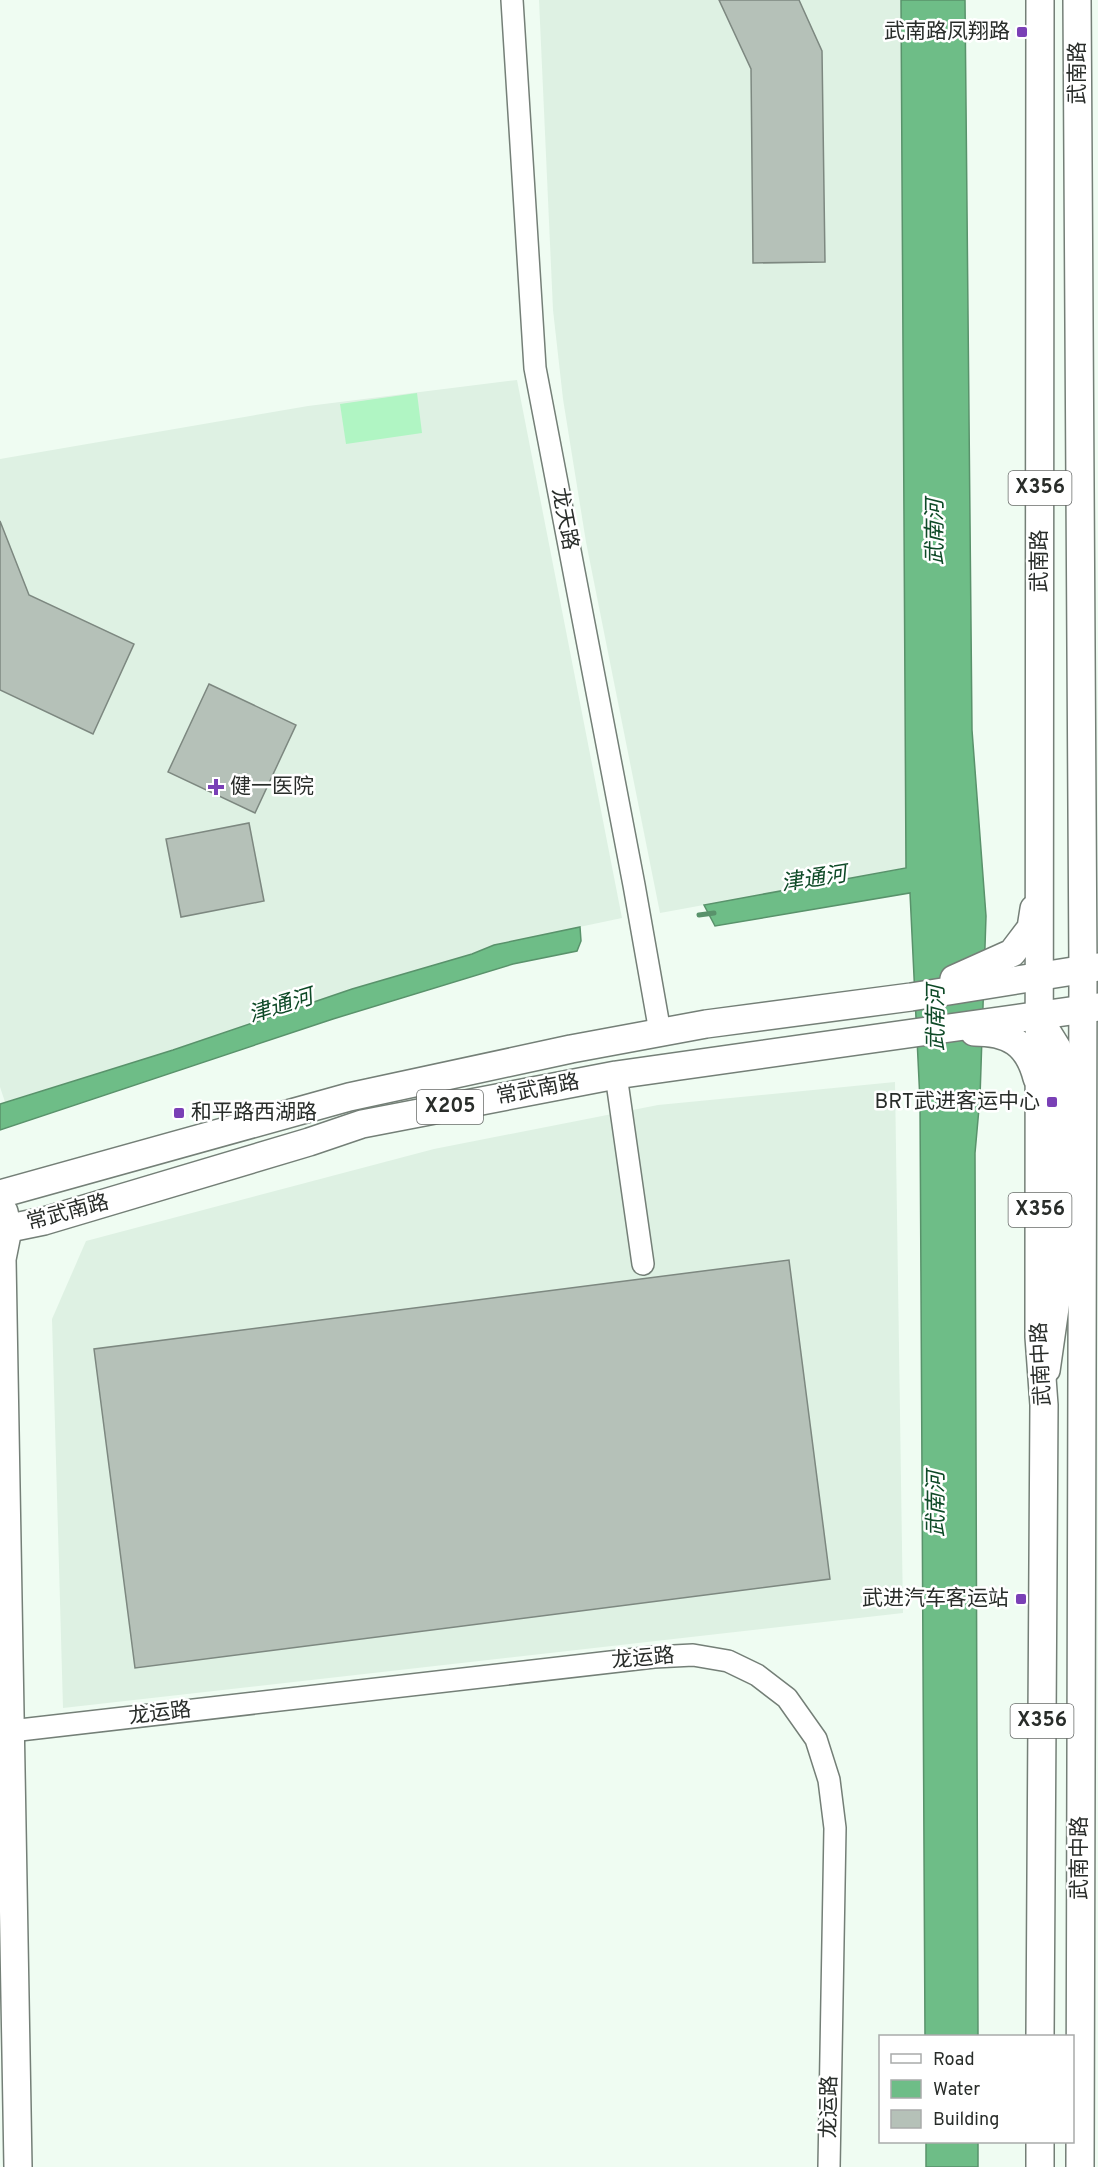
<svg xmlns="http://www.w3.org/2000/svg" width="1098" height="2167" font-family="Overpass,'Noto Sans SC',sans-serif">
  <rect width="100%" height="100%" fill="#effcf2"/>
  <g fill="#def1e3">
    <path d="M539 0H901L906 868 660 913 586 542 563 399 553 310Z"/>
    <path d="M517 380 622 918 494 945 472 954 352 989 173 1050 5 1102 0 1087V459L308 406Z"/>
    <path d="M895 1082 903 1613 63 1708 52 1319 86 1241 434 1149 658 1105Z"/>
  </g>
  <path fill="#b0f5c3" d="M417 393 422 433 346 444 340 404Z"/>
  <g fill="#6ebd87" stroke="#59926b" stroke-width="1.5">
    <path d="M901 0H965L972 730 986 916 980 1097 975 1153 978 2036H925L920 1101 910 893 715 926 704 905 906 868Z"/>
    <path d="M580 927 581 941 577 951 513 964 333 1019 0 1130V1104L173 1050 352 989 472 954 494 945Z"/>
    <rect x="926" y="2142" width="52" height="25"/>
  </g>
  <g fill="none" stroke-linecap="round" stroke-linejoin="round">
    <path stroke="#59926b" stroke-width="5" d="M699 915 714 913"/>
  </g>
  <g fill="#b5c1b8" stroke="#7d8880" stroke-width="1.5">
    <path d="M719 0H799L822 51 825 262 753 263 751 69Z"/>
    <path d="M0 521 29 595 134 644 93 734 0 690Z"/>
    <path d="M209 684 296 725 255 813 168 772Z"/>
    <path d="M249 823 264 901 181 917 166 839Z"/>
    <path d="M789 1260 830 1579 135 1668 94 1349Z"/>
  </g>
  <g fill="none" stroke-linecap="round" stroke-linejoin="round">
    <g stroke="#747f77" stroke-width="24">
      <g id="minor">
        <path d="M512 0 535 368 634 885 660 1032"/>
        <path d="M1040 1015 1060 1047 1061 1287 1049 1371"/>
        <path d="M616 1075 643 1264"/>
        <path d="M11 1731 654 1657 693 1655 728 1661 757 1675 787 1698 816 1739 829 1780 835 1828 829 2167"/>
      </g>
    </g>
    <g stroke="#747f77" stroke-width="30">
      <g id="major">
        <path d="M1040 0 1039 1337 1044 1405 1040 2036"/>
        <path d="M1077 0 1083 970 1080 2167"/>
        <path d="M954 979 1012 953 1031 928 1034 909"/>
        <path d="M974 1032C1009 1032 1028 1043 1037 1078"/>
        <path d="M0 1194 349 1097 571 1049 706 1024 911 997 1098 967"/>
        <path d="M4 1212 8 1229 2 1259 18 2167"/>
        <path d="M0 1230 44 1221 309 1142 362 1124 616 1075 1098 1007"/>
        <path d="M1040 2167V2142"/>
      </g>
    </g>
    <use href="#minor" stroke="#fff" stroke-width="21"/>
    <use href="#major" stroke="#fff" stroke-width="27"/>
  </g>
  <g fill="#7a40b6" stroke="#fff" stroke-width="2">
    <rect x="1016" y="26" width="12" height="12" rx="3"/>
    <path d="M213 778h6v6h6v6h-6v6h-6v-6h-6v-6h6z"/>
    <rect x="1046" y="1096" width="12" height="12" rx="3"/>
    <rect x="173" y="1107" width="12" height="12" rx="3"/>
    <rect x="1015" y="1593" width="12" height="12" rx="3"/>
  </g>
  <g text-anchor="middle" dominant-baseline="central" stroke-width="5" stroke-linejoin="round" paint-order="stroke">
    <g fill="#fff" stroke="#696c6a" stroke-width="1.5">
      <rect x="1008.5" y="471" width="63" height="34" rx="4.5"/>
      <rect x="417" y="1090" width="66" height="34" rx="4.5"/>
      <rect x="1008.5" y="1193" width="63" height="34" rx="4.5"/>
      <rect x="1010.5" y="1704" width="63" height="34" rx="4.5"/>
    </g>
    <g font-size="20" font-weight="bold" fill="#292d2a">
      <text x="1040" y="488">X356</text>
      <text x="450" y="1107">X205</text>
      <text x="1040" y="1210">X356</text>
      <text x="1042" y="1721">X356</text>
    </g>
    <g font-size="21" fill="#292d2a" stroke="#fff" text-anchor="end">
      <text x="1010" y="32">武南路凤翔路</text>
      <text x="230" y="787" text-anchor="start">健一医院</text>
      <text x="1040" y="1102">BRT武进客运中心</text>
      <text x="191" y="1113" text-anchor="start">和平路西湖路</text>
      <text x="1009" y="1599">武进汽车客运站</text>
    </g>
    <g font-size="21" fill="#292d2a" stroke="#fff">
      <text transform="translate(1078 73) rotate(-90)">武南路</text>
      <text transform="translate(564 519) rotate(79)">龙天路</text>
      <text transform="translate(1040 561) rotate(-90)">武南路</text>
      <text transform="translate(538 1090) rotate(-11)">常武南路</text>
      <text transform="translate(68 1213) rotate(-15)">常武南路</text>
      <text transform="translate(1042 1364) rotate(-93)">武南中路</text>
      <text transform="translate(643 1659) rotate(-5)">龙运路</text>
      <text transform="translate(160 1714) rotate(-7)">龙运路</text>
      <text transform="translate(1080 1858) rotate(-90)">武南中路</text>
      <text transform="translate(830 2107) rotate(-89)">龙运路</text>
    </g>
    <g font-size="22" font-style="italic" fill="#0e4a27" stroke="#fff">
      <text transform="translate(936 532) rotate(-90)">武南河</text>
      <text transform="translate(814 880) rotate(-9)">津通河</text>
      <text transform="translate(281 1007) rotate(-17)">津通河</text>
      <text transform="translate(937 1018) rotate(-90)">武南河</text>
      <text transform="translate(937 1504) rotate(-90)">武南河</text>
    </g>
  </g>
  <rect x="879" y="2035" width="195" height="108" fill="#ffffff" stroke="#a9abaa" stroke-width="1.5"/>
  <rect x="891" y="2054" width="30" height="9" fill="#ffffff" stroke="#a9abaa" stroke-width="1.5"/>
  <text x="933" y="2065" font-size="18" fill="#292d2a">Road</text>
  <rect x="891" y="2080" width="30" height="18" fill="#6ebd87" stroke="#a9abaa" stroke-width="1.5"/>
  <text x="933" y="2095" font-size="18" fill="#292d2a">Water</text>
  <rect x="891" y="2110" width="30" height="18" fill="#b5c1b8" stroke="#a9abaa" stroke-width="1.5"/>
  <text x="933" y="2125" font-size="18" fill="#292d2a">Building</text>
</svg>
